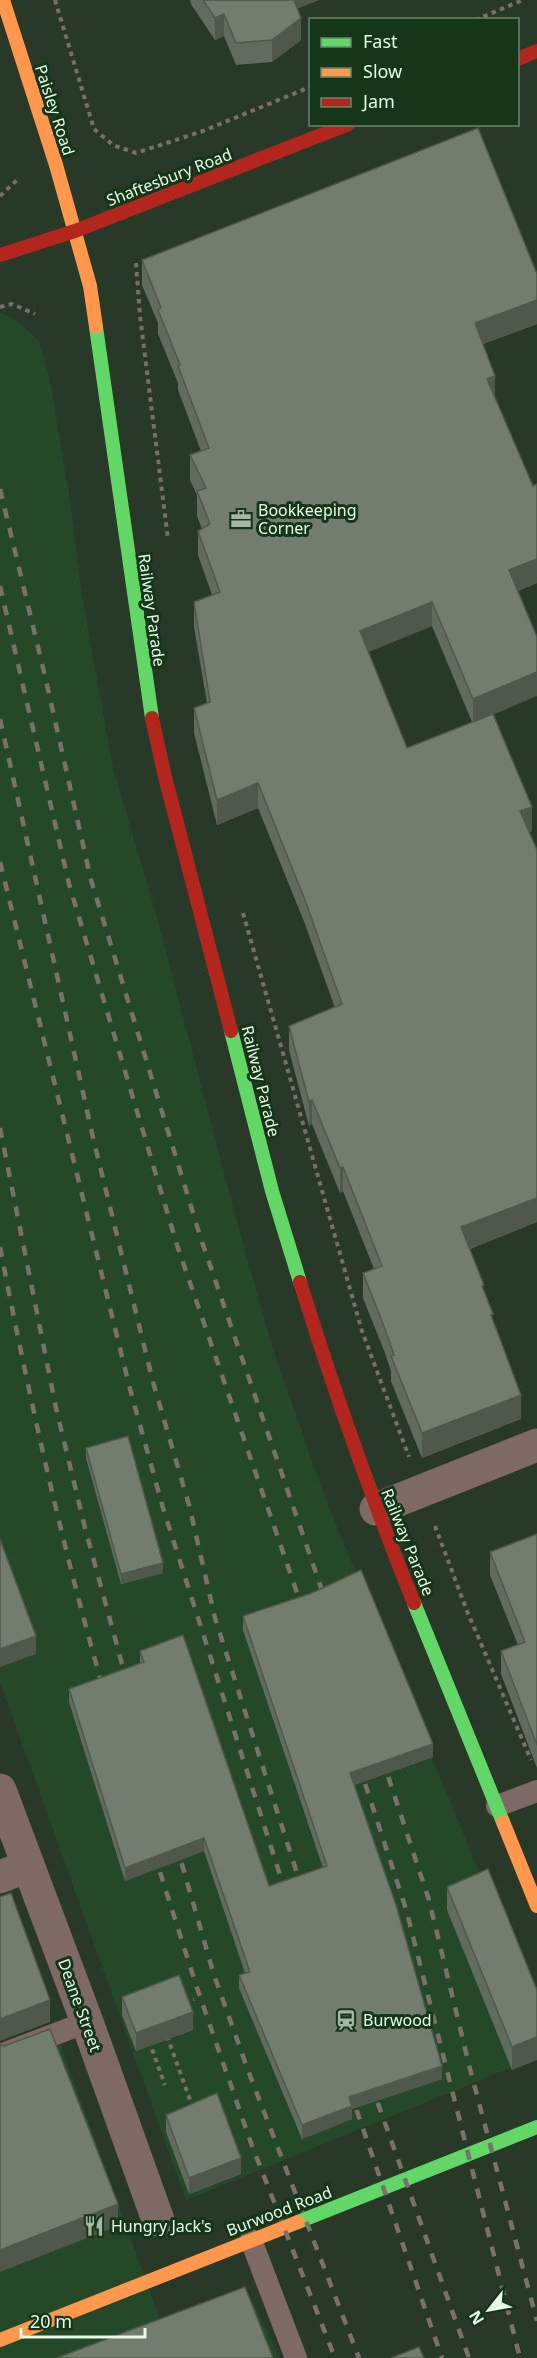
<svg xmlns="http://www.w3.org/2000/svg" width="537" height="2358" font-family="'Noto Sans',sans-serif">
  <rect width="100%" height="100%" fill="#283928"/>
  <g fill="#254928">
    <path d="M2 313 14 319 39 341 50 380 71 507 81 590 113 768 155 910 236 1218 273 1350 326 1500 537 2013V2059L500 2072 186 2200 0 1682V314Z"/>
    <path d="M60 2043 166 2336 253 2303 280 2358H0V2068Z"/>
  </g>
  <g fill="none" stroke-linecap="round" stroke-linejoin="round">
    <g stroke="#776f68" stroke-width="4" stroke-dasharray="4.5 4.5" stroke-linecap="butt">
      <path d="M55 0 94 129 113 145 136 153 203 131 310 87"/>
      <path d="M475 20 523 0"/>
      <path d="M0 196 17 180"/>
      <path d="M136 263 140 316 168 539"/>
      <path d="M0 307 12 304 35 314"/>
      <path d="M243 913 362 1331 409 1457"/>
      <path d="M435 1526 467 1611 531 1760"/>
      <path d="M185 2003 194 1999"/>
      <path d="M167 2036 193 2108"/>
      <path d="M149 2041 165 2085"/>
    </g>
    <g stroke="#7e6964" stroke-width="22">
      <path d="M497 1806 537 1791"/>
      <path d="M0 2055 87 2022"/>
      <path d="M251 2240 296 2358"/>
    </g>
    <g stroke="#7e6964" stroke-width="33">
      <path d="M376 1509 537 1445"/>
      <path d="M0 1790 87 2022 158 2220"/>
      <path d="M0 1877 28 1866"/>
    </g>
    <g stroke="#63d668" stroke-width="14">
      <path d="M96 327 152 718"/>
      <path d="M231 1031 272 1191 300 1282"/>
      <path d="M414 1603 503 1822"/>
      <path d="M298 2222 537 2127"/>
    </g>
    <g stroke="#ff974d" stroke-width="14">
      <path d="M3 0 56 165 90 286 96 327"/>
      <path d="M503 1822 537 1906"/>
      <path d="M0 2340 298 2222"/>
    </g>
    <g stroke="#b3261e" stroke-width="14">
      <path d="M518 59 537 51"/>
      <path d="M0 255 75 231 349 124"/>
      <path d="M152 718 164 773 231 1031"/>
      <path d="M300 1282C334 1391 371 1497 414 1603"/>
    </g>
    <g stroke="#7a716a" stroke-width="4.5" stroke-dasharray="10 10" stroke-linecap="butt">
      <path d="M0 489 45 676 91 880 201 1239 326 1602"/>
      <path d="M0 586 69 884 177 1245 304 1613"/>
      <path d="M0 719 94 1142 153 1382 189 1505 215 1618 303 1892"/>
      <path d="M0 862 130 1389 163 1508 287 1897"/>
      <path d="M0 1128 56 1408 85 1528 128 1686"/>
      <path d="M0 1247C29 1397 62 1545 104 1692"/>
      <path d="M382 1758 429 1900 470 2069 537 2321"/>
      <path d="M359 1765 406 1909 520 2358"/>
      <path d="M176 1844 214 1975 249 2073 359 2358"/>
      <path d="M154 1853 196 1985 251 2143 335 2358"/>
      <path d="M371 2084 469 2358"/>
      <path d="M350 2091 442 2358"/>
    </g>
  </g>
  <g fill="#626c5e" fill-rule="evenodd">
    <path d="M190 0H319L298 8 301 40 272 62 236 65 224 36 215 40 191 4Z"/>
    <path d="M142 260 537 274V324L483 344 495 399 533 486 537 484V583L518 591 494 715 532 831 529 832 537 850V1222L470 1249 484 1291 521 1419 422 1458 391 1381V1371L385 1353 363 1298V1273L374 1269 343 1191 340 1193 312 1124 309 1126 289 1050V1026L335 1008 305 924 258 808 217 825 194 733V708L207 703 194 627V602L212 595 198 555V531L202 529 197 516V495L190 480V455L201 451 178 390V383L158 334V323L142 285ZM432 626 472 722 407 748 368 652Z"/>
    <path d="M86 1448 163 1573 121 1584 86 1458Z"/>
    <path d="M537 1534V1768L501 1674V1651L518 1645 490 1575V1552Z"/>
    <path d="M243 1616 433 1757 354 1785 442 2079 352 2109V2119L302 2139 239 1988V1975L245 1973 204 1851 125 1881 69 1702V1689L140 1663V1651L269 1886 323 1868 243 1630Z"/>
    <path d="M447 1887 537 1990 512 2070 447 1910Z"/>
    <path d="M122 1997 193 2030 136 2051 122 2015Z"/>
    <path d="M166 2115 241 2174 189 2194 166 2132Z"/>
  </g>
  <g fill="#50584c">
    <path d="M290 0H319L290 11Z"/>
    <path d="M224 14V36L215 40V18Z"/>
    <path d="M301 18V40L272 62V40Z"/>
    <path d="M537 300V324L475 347V323Z"/>
    <path d="M495 376V400L487 379Z"/>
    <path d="M537 559V583L509 595V570Z"/>
    <path d="M432 602V626L360 655V631Z"/>
    <path d="M537 672V696L473 723V699Z"/>
    <path d="M258 783V808L217 825V800Z"/>
    <path d="M532 807V831L520 835V811Z"/>
    <path d="M312 1100V1124L309 1126V1102Z"/>
    <path d="M343 1167V1191L340 1193V1168Z"/>
    <path d="M537 1198V1222L461 1252V1227Z"/>
    <path d="M521 1395V1419L422 1458V1433Z"/>
    <path d="M163 1563V1573L121 1584V1574Z"/>
    <path d="M36 1636V1654L0 1667V1649Z"/>
    <path d="M433 1744V1757L350 1786V1773Z"/>
    <path d="M204 1838V1851L125 1881V1868Z"/>
    <path d="M50 2000V2022L0 2041V2019Z"/>
    <path d="M193 2012V2030L136 2051V2033Z"/>
    <path d="M537 2037V2060L512 2070V2047Z"/>
    <path d="M442 2066V2079L352 2109V2119L302 2139V2125L349 2097Z"/>
    <path d="M241 2158V2174L189 2194V2178Z"/>
    <path d="M118 2204V2226L0 2272V2250Z"/>
  </g>
  <g fill="#727d6d" stroke="#50584c" stroke-width="1.5">
    <path d="M203 0H294L301 18 272 40 236 43 224 14 215 18Z"/>
    <path d="M478 128 537 274V300L475 323 495 376 487 379 533 486 537 484V559L509 570 537 637V672L473 699 432 602 360 631 407 748 493 714 532 807 520 811 537 850V1198L461 1227 484 1285 482 1286 493 1314 491 1315 521 1395 422 1433 391 1356 394 1355 385 1329 363 1273 382 1266 343 1167 340 1168 312 1100 309 1102 289 1026 342 1004 305 900 258 783 217 800 194 708 210 702 194 602 220 592 198 531 210 524 197 491 206 488 190 455 209 448 178 366 180 365 158 310 161 308 142 260Z"/>
    <path d="M128 1436 163 1563 121 1574 86 1448Z"/>
    <path d="M537 1534V1745L501 1651 525 1642 490 1552Z"/>
    <path d="M0 1539 36 1636 0 1649Z"/>
    <path d="M361 1570 433 1744 350 1773 396 1905 442 2066 349 2097 352 2106 302 2125 239 1975 250 1972 204 1838 125 1868 69 1689 144 1662 140 1651 183 1635 269 1886 327 1866 243 1616 312 1593Z"/>
    <path d="M488 1869 537 1990V2037L512 2047 447 1887Z"/>
    <path d="M11 1893 50 2000 0 2019V1897Z"/>
    <path d="M179 1975 193 2012 136 2033 122 1997Z"/>
    <path d="M50 2029 118 2204 0 2250V2045L4 2046Z"/>
    <path d="M217 2093 241 2158 189 2178 166 2115Z"/>
    <path d="M245 2287 273 2358H57L75 2351Z"/>
    <path d="M419 2347 424 2358H391Z"/>
  </g>
  <defs>
    <g id="office-bare" transform="scale(1.62)"><path d="M-6-3h4V-5.5h4V-3h4V5H-6ZM-1-4.5V-3h2v-1.5ZM-6 0V1H6V0Z" fill="#a4b6a4" stroke="#153618" stroke-width="2.5" paint-order="stroke"/></g>
    <g id="station-bare" transform="scale(1.62)"><path d="M-3-6H3Q5-6 5-4V2Q5 4 3 4L4.5 6H3L1.5 4h-3L-3 6H-4.5L-3 4Q-5 4-5 2V-4Q-5-6-3-6ZM-3.5-4v3h7v-3ZM-3.5 1v1.5H-2V1ZM2 1v1.5H3.5V1Z" fill="#a4b6a4" stroke="#153618" stroke-width="2.5" paint-order="stroke"/></g>
    <g id="restaurant-bare" transform="scale(1.62)"><path d="M-5-6h1v4h1v-4h1v4h1v-4h1v5L-1.5 .5V6h-2V.5L-5-1ZM5-6V6H3V1.5H1.5Q1.5-4 5-6Z" fill="#a4b6a4" stroke="#153618" stroke-width="2.5" paint-order="stroke"/></g>
  </defs>
  <g fill-rule="evenodd">
    <use href="#office-bare" x="241" y="519"/>
    <use href="#station-bare" x="346" y="2020"/>
    <use href="#restaurant-bare" x="94" y="2226"/>
  </g>
  <g text-anchor="middle" dominant-baseline="central" stroke-width="6" stroke-linejoin="round" paint-order="stroke">
    <g font-size="16" fill="#e6fae6" stroke="#153618">
      <text transform="translate(55 110) rotate(72)">Paisley Road</text>
      <text transform="translate(169 177) rotate(-21)">Shaftesbury Road</text>
      <text transform="translate(152 610) rotate(82)">Railway Parade</text>
      <text transform="translate(261 1081) rotate(76)">Railway Parade</text>
      <text transform="translate(408 1542) rotate(68)">Railway Parade</text>
      <text transform="translate(80 2005) rotate(70)">Deane Street</text>
      <text transform="translate(279 2211) rotate(-21)">Burwood Road</text>
    </g>
    <g font-size="16" fill="#e6fae6" stroke="#153618" text-anchor="start">
      <text x="258" y="510">Bookkeeping<tspan x="258" dy="18">Corner</tspan></text>
      <text x="363" y="2020">Burwood</text>
      <text x="111" y="2226">Hungry Jack's</text>
    </g>
  </g>
  <rect x="309" y="18" width="210" height="108" fill="#153618" stroke="#69846a" stroke-width="1.5"/>
  <rect x="321" y="38" width="30" height="9" fill="#63d668" stroke="#69846a" stroke-width="1.5"/>
  <text x="363" y="48" font-size="18" fill="#e6fae6">Fast</text>
  <rect x="321" y="68" width="30" height="9" fill="#ff974d" stroke="#69846a" stroke-width="1.5"/>
  <text x="363" y="78" font-size="18" fill="#e6fae6">Slow</text>
  <rect x="321" y="98" width="30" height="9" fill="#b3261e" stroke="#69846a" stroke-width="1.5"/>
  <text x="363" y="108" font-size="18" fill="#e6fae6">Jam</text>
  <g transform="translate(489 2310) rotate(239)" stroke="#153618" stroke-width="4.5" paint-order="stroke">
  <path d="M0-4.5L10 22L0 15L-10 22Z" fill="#e6fae6"/>
  <text y="-9" font-size="16" font-weight="bold" text-anchor="middle" fill="#e6fae6">N</text>
  </g>
  <path d="M21 2328v9h124v-9" fill="none" stroke="#e6fae6" stroke-width="3"/>
  <text x="30" y="2328" font-size="18" fill="#e6fae6" stroke="#153618" stroke-width="4.5" paint-order="stroke">20 m</text>
</svg>
